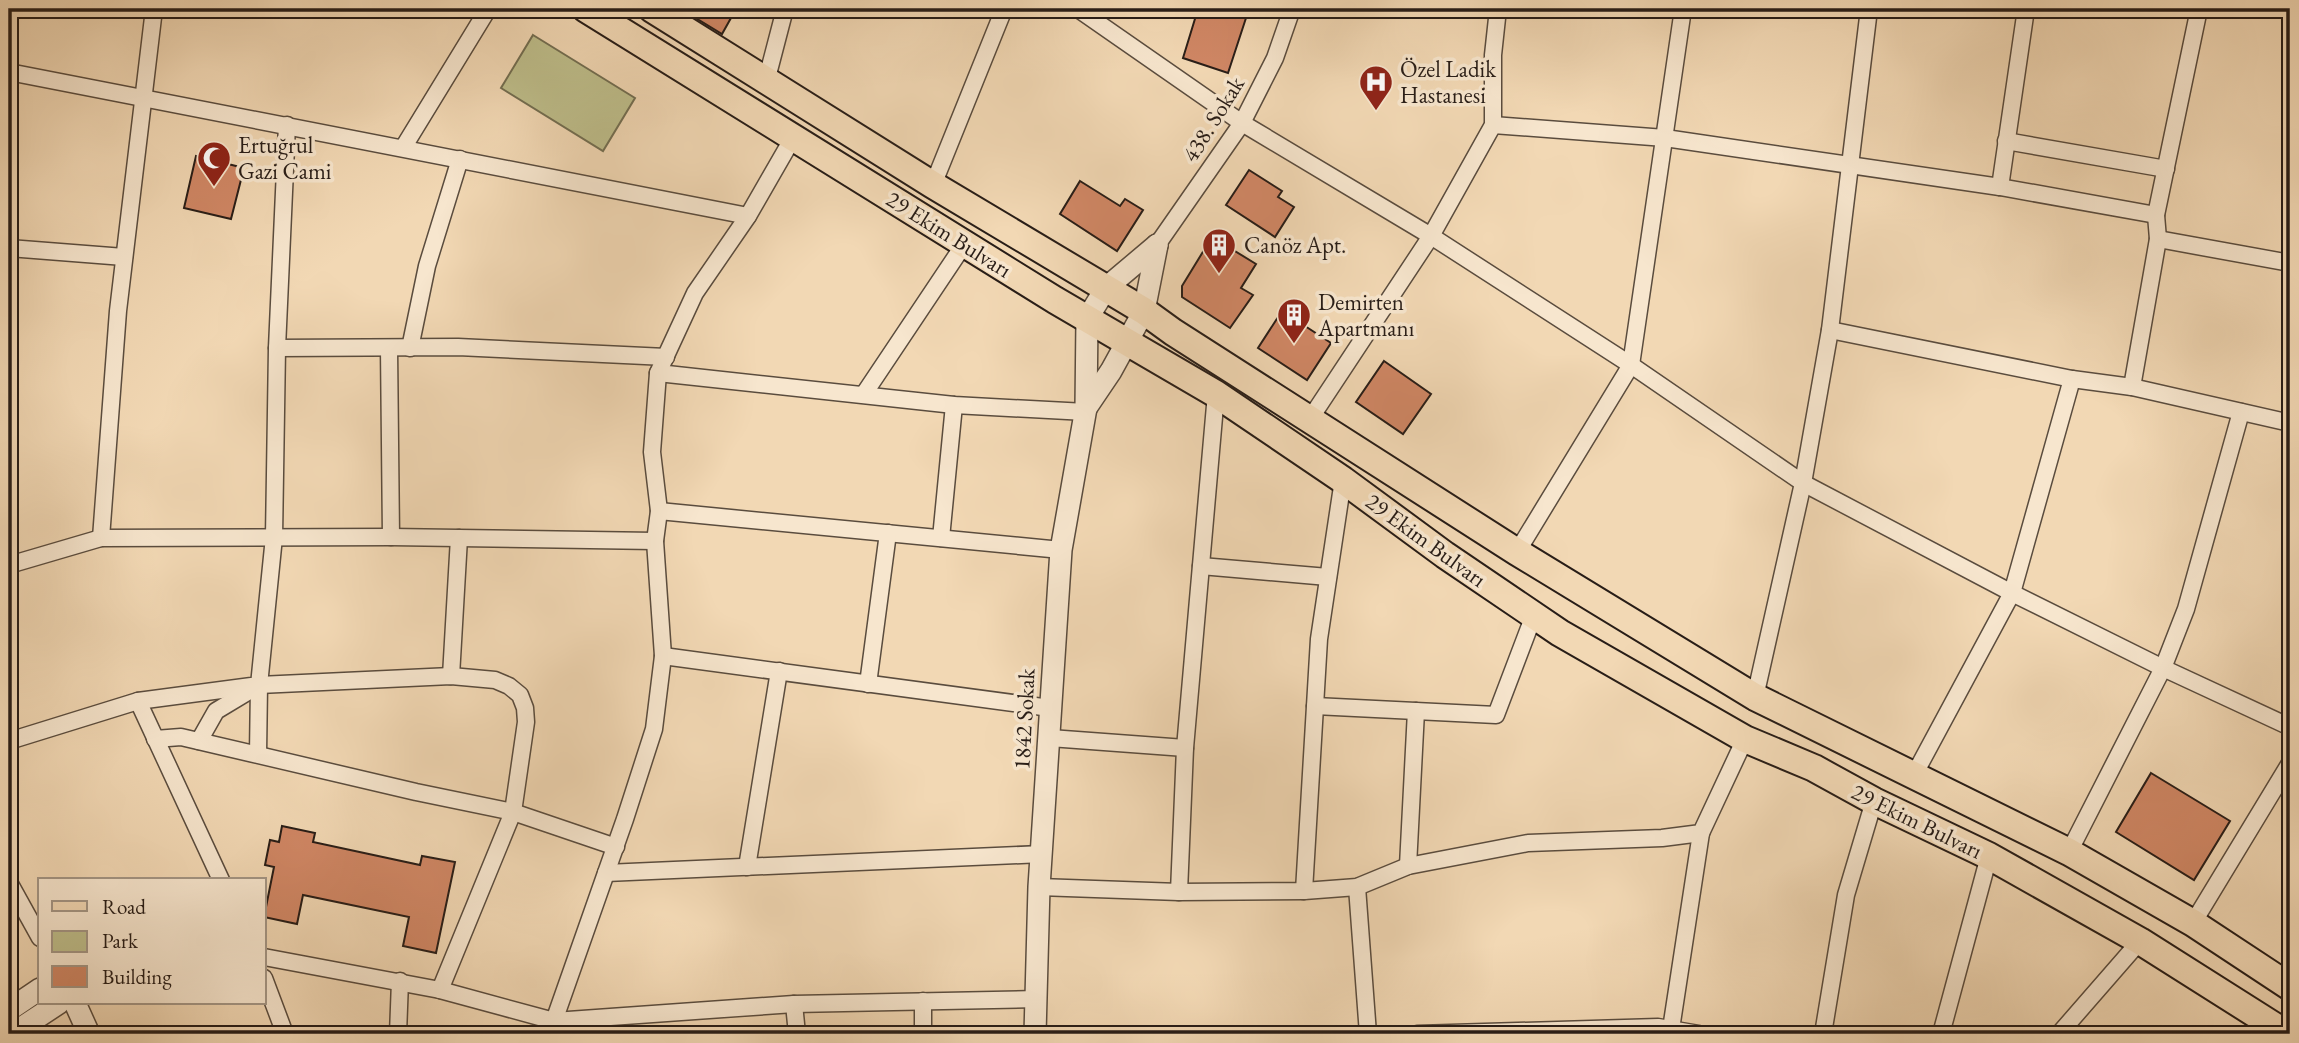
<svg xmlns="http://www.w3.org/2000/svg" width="2299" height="1043" font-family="'EB Garamond',serif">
  <rect width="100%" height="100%" fill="#f2d8b4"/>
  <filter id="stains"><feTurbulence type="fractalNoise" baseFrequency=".00286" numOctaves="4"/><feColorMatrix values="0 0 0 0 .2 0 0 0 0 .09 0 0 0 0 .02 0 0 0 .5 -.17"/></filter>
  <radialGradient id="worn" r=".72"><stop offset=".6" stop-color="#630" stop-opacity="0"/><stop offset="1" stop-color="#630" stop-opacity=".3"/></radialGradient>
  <path fill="#bebe8b" stroke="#736e51" stroke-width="2" d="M533 35 635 98 603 151 501 88Z"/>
  <g fill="#d08765" stroke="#281d17" stroke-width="2">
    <path d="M681 9H736L722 34Z"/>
    <path d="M1198 9H1215L1246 18 1228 73 1183 58Z"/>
    <path d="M196 156 244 168 231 219 184 208Z"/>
    <path d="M1249 170 1282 191 1278 197 1294 207 1275 237 1226 205Z"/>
    <path d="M1080 181 1120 206 1125 199 1143 210 1117 251 1060 214Z"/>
    <path d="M1212 237 1256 264 1241 288 1253 295 1230 328 1182 297V286Z"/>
    <path d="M1282 311 1331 343 1307 380 1258 348Z"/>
    <path d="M1384 361 1431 394 1403 434 1356 402Z"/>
    <path d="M2151 773 2230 821 2194 880 2116 832Z"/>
    <path d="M282 826 315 833 313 842 420 865 422 856 455 862 436 953 403 946 409 917 303 895 297 924 264 917 274 867 265 865 270 840 279 842Z"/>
  </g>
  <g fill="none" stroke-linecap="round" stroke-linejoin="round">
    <g stroke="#5a4c3e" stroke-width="19">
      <g id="minor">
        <path d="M1078 9 1242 123 1431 236 1631 365 1803 483 2012 593 2163 668 2290 727"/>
        <path d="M9 72 748 216"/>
        <path d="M766 82 785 9"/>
        <path d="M1493 125 1665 138 2000 187 2156 215"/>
        <path d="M2006 141 2166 169"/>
        <path d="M403 148 488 9"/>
        <path d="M933 185 1004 9"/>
        <path d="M2000 187 2026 9"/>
        <path d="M2158 239 2290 263"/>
        <path d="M1157 245 1242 123 1275 58 1292 9"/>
        <path d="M9 248 124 257"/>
        <path d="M1830 330 2072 379 2132 387 2290 423"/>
        <path d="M277 348 458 347 666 357"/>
        <path d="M389 348 391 537"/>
        <path d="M410 348 427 266 460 159"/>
        <path d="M658 373 954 405 1086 412"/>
        <path d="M2132 387 2158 239 2156 215 2199 9"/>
        <path d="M864 394 965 243"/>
        <path d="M1310 419 1431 236 1493 125V55L1498 9"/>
        <path d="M659 511 1061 550"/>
        <path d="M101 538 118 311 154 9"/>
        <path d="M941 538 954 405"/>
        <path d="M1517 552 1631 365 1683 9"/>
        <path d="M9 565 101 538 391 537 655 541"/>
        <path d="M1201 566 1328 577"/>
        <path d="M663 656 1050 708"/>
        <path d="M451 676 459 538"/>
        <path d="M868 684 888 533"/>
        <path d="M1755 697 1803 483 1830 330 1869 9"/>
        <path d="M138 701 221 880"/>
        <path d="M1315 706 1496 715 1534 615"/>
        <path d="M1050 738 1185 748"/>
        <path d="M155 739 181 737 416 792 513 812 616 847"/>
        <path d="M9 741 138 701 259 685 274 537 277 348 287 125"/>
        <path d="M199 741 216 711 259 685 451 676 495 680 509 686 520 695 525 708 526 722 513 812 440 990"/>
        <path d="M258 754 259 685"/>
        <path d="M1913 777 2012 593 2072 379"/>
        <path d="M2069 852 2163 668 2186 609 2241 412"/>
        <path d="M1408 866 1416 711"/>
        <path d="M747 867 779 671"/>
        <path d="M606 873 1042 854"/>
        <path d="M9 882 40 938"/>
        <path d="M1039 887 1179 892 1304 891 1357 887 1408 866 1528 843 1662 838 1701 833 1745 739"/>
        <path d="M1357 887 1368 1034"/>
        <path d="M1304 891 1319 639 1343 480"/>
        <path d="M1179 892 1185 748 1216 394"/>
        <path d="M2193 923 2290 763"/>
        <path d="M264 957 440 990 554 1021 794 1004 1037 999"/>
        <path d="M264 978 285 1034"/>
        <path d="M923 1001V1034"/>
        <path d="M794 1004 797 1034"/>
        <path d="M1671 1029 1701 833"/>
        <path d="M398 1034 400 981"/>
        <path d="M555 1034 554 1021 625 819 654 729 663 656 655 541 659 511 652 452 658 373 695 293 748 216 794 136"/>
        <path d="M1417 1034 1658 1027 1699 1034"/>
        <path d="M1823 1034 1846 895 1874 801"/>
        <path d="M1941 1034 1989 856"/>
        <path d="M2059 1034 2140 941"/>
      </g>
    </g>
    <g stroke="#5a4c3e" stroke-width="24">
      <g id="tertiary">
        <path d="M1086 408 1111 371 1144 311 1157 245"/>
        <path d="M75 1003 89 1034"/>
        <path d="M9 1010 40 989"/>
        <path d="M12 1034 59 1003"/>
        <path d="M1035 1034 1039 887 1061 550 1086 408 1087 319 1106 288 1157 245"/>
      </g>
    </g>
    <g stroke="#281d17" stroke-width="30">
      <g id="primary">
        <path d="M586 9 1055 300 1216 394 1343 480 1445 555 1560 633 1745 739 1814 768 1874 801 1989 856 2140 941 2287 1034"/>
        <path d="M652 9 933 185 1144 311 1173 332 1517 552 1755 697 2069 852 2193 923 2290 987"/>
      </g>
    </g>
    <use href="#minor" stroke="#f7e6ce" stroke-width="16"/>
    <use href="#tertiary" stroke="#f7e6ce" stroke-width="21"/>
    <use href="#primary" stroke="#f2d8b4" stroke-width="26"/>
  </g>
  <defs>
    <g id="hospital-pin" transform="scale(1.75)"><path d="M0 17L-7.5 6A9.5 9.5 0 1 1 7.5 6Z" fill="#8f2418" stroke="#f7e6ce"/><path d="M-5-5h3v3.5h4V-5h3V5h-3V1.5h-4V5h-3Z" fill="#fff"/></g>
    <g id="mosque-pin" transform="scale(1.75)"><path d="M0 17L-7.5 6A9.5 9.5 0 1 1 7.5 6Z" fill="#8f2418" stroke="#f7e6ce"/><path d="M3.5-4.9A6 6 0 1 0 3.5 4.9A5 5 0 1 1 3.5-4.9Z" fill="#fff"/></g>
    <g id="building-pin" transform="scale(1.75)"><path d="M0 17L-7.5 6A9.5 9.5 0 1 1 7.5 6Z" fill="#8f2418" stroke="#f7e6ce"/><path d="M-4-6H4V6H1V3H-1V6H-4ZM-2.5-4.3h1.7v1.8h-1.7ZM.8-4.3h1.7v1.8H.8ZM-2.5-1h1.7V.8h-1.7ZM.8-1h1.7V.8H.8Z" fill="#fff"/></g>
  </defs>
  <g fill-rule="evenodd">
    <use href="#hospital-pin" x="1376" y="82"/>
    <use href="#mosque-pin" x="214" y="158"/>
    <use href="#building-pin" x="1219" y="245"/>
    <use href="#building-pin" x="1294" y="315"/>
  </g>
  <g text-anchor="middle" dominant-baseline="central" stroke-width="7" stroke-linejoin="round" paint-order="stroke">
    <g font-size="23" fill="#281d17" stroke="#f7e6ce" text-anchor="start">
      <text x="1400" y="69">Özel Ladik<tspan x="1400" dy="26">Hastanesi</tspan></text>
      <text x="238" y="145">Ertuğrul<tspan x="238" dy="26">Gazi Cami</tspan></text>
      <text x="1244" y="245">Canöz Apt.</text>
      <text x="1318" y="302">Demirten<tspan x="1318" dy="26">Apartmanı</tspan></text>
    </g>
    <g font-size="23" fill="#281d17" stroke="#f7e6ce">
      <text transform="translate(1213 119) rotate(-58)">438. Sokak</text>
      <text transform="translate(949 234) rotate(32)">29 Ekim Bulvarı</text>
      <text transform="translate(1426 540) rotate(36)">29 Ekim Bulvarı</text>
      <text transform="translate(1024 719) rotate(-87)">1842 Sokak</text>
      <text transform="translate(1917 821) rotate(26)">29 Ekim Bulvarı</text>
    </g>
  </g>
  <rect width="2299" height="1043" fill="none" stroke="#f2d8b4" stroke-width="35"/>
  <rect x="10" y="10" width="2278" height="1022" fill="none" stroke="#281d17" stroke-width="3.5"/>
  <rect x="18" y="18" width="2264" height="1008" fill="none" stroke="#281d17" stroke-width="2"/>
  <rect x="38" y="878" width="228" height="126" fill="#f7e6ce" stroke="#a49685" stroke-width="2"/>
  <rect x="52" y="901" width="35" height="10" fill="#f2d8b4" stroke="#a49685" stroke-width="2"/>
  <text x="102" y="914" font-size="21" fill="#281d17">Road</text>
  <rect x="52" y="931" width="35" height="21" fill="#bebe8b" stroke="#a49685" stroke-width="2"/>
  <text x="102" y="948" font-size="21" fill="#281d17">Park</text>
  <rect x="52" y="966" width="35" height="21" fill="#d08765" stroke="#a49685" stroke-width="2"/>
  <text x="102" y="984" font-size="21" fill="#281d17">Building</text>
  <rect width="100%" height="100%" filter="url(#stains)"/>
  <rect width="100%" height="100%" fill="url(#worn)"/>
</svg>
